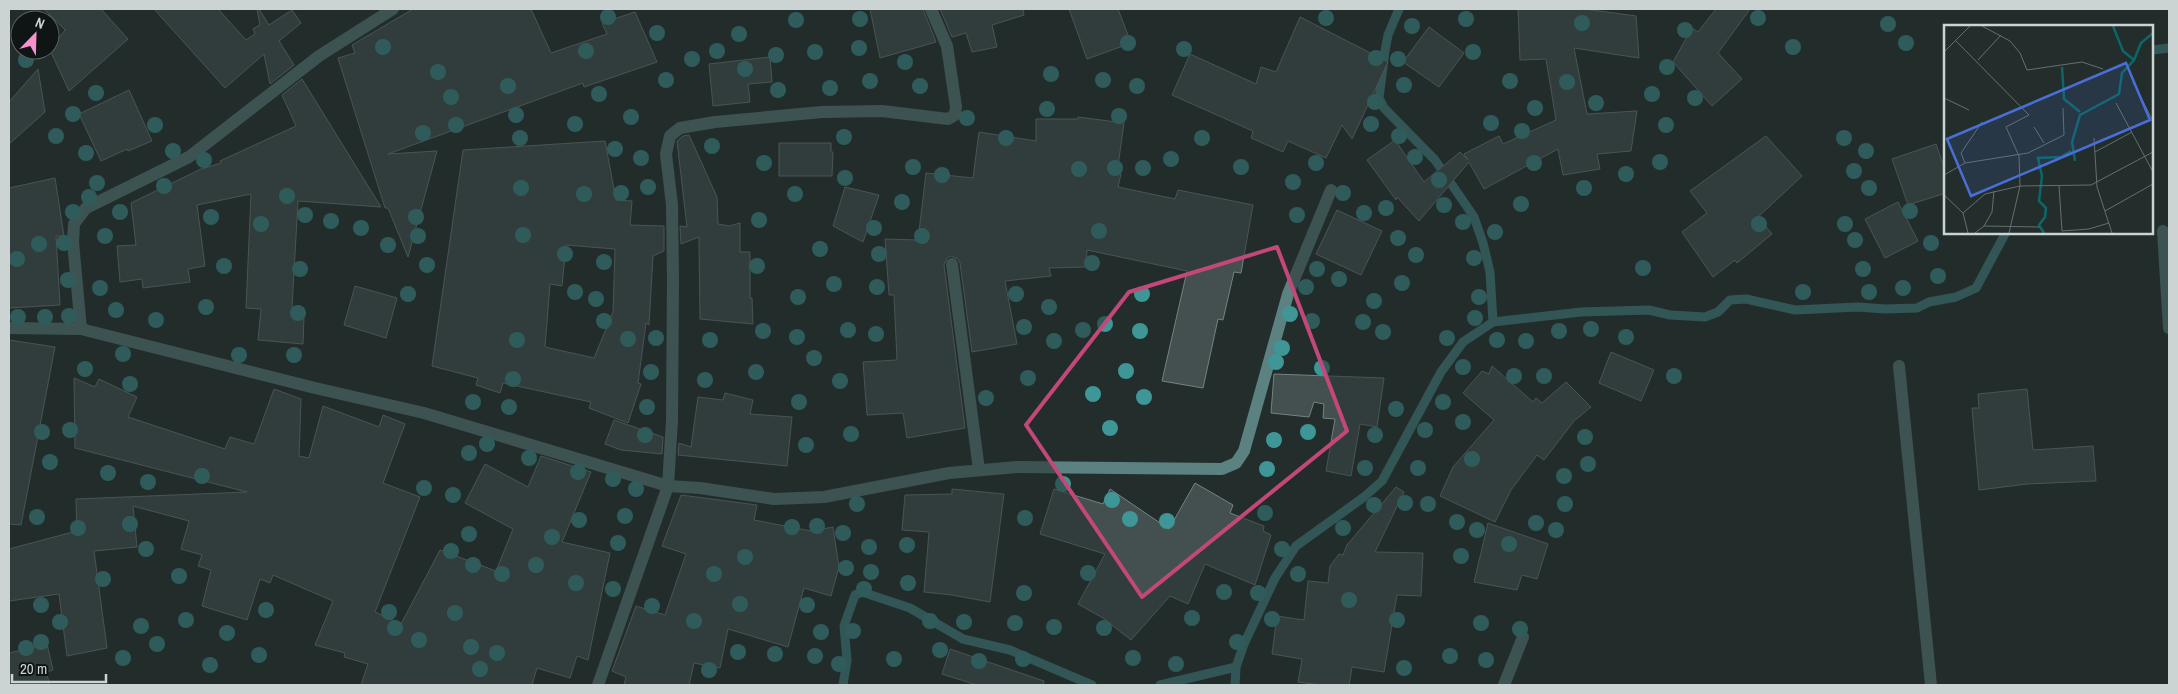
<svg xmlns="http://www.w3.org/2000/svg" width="2178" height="694" font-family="'Archivo Narrow',sans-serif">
  <rect width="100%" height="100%" fill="#222d2c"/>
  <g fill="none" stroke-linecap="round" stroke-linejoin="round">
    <g stroke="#468788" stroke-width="9">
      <path d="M1399 9 1388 35 1385 51 1379 98 1384 108 1435 160 1474 217 1483 243 1490 272 1493 322"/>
      <path d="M2152 50 2169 48"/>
      <path d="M843 685 847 660 844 626 855 595 862 592 910 608 963 639 1010 650 1092 685"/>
      <path d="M1160 685 1236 667"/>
      <path d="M1235 685 1236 667 1244 644 1275 578 1296 546 1364 497 1382 481 1441 372 1463 342 1493 322 1581 312 1649 310 1670 315 1705 317 1718 312 1730 300 1746 299 1795 310 1858 307 1885 309 1917 308 1929 302 1956 297 1976 288 2006 232"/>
    </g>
  </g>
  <g fill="#445050" stroke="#768282" fill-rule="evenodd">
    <path d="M44 9H101L128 39 69 91 50 50 65 30Z"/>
    <path d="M154 9H218L246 40 255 34 253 29 260 25 257 9H259L269 25 292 10 301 23 279 41 294 65 270 84 264 54 225 88Z"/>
    <path d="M413 9H531L551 53 607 34 602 23 635 12 657 62 584 87 583 83 388 154 437 151 408 257 388 208H385L338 58 355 53 352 45Z"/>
    <path d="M870 9H923L936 42 880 58Z"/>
    <path d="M940 9H1023L1024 15 992 25 997 47 972 52 966 33 952 37Z"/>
    <path d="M1069 9H1118L1131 43 1087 59Z"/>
    <path d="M1518 9H1585L1636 16 1639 58 1574 48 1587 114 1637 111 1631 151 1597 154 1600 169 1563 175 1558 149 1484 189 1469 162 1419 221 1397 197 1396 200 1367 160 1395 140 1424 182 1460 152 1468 160 1464 154 1499 136 1503 144 1556 120 1546 59 1520 60Z"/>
    <path d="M1716 9H1750L1718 53 1742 79 1712 106 1673 62 1692 28 1698 32Z"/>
    <path d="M1300 17 1388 62 1352 139 1342 125 1326 158 1288 141 1283 152 1251 138 1253 131 1172 95 1190 54 1256 84 1261 67 1276 72Z"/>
    <path d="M1429 27 1464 53 1439 87 1403 62Z"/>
    <path d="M770 57 772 82 748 84 750 102 713 106 709 64Z"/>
    <path d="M38 69 45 112 9 144V102Z"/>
    <path d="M302 79 381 207 298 201 292 307 298 308 297 317H304L303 344 258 340 261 309 246 308 251 194 197 205 205 266 188 269 190 282 143 288 142 279 120 282 117 246 136 245 131 203 201 169 221 163 220 161 296 126 282 95Z"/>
    <path d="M129 90 152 141 128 151 127 149 101 161 79 114Z"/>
    <path d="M1078 117 1124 123 1117 173 1121 174 1118 187 1175 199 1178 190 1253 205 1241 273 1234 272 1223 320 1218 319 1203 388 1162 381 1187 271 1087 250 1086 267 1049 268 1051 276 1005 281 1017 344 972 352 960 263 958 259 951 256 947 258 944 265 965 428 907 438 903 413 867 415 863 362 897 360 894 295H889L885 239 918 240 926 173 973 178 979 132 1036 141V119H1078Z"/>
    <path d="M689 135 717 197 718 224 729 226 740 223V252H750V298H752L753 324 700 319 699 237 681 244 680 226 687 227 677 141 683 136Z"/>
    <path d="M1766 136 1802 176 1758 217 1772 234 1737 263 1735 260 1713 277 1682 232 1707 213 1690 191Z"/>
    <path d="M605 141 616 200 632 201 630 225 664 226V251L653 256 649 325 646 323 638 383 641 384 628 423 589 408 591 402 503 383 500 393 476 385 478 378 432 366 463 150ZM566 245 615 249 613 312 594 358 545 347 550 284 562 286Z"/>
    <path d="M779 143H831V152H833L832 176H779Z"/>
    <path d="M1936 144 1946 173V193L1908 205 1892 159Z"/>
    <path d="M55 178 64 236H56L60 305 9 308V188Z"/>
    <path d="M845 187 879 195 863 242 833 226Z"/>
    <path d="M1898 202 1918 241 1885 258 1865 219Z"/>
    <path d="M1337 210 1382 231 1361 275 1316 254Z"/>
    <path d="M355 286 397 298 386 338 344 325Z"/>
    <path d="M9 340 55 347 21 525 9 524Z"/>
    <path d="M1611 352 1654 370 1641 401 1599 383Z"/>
    <path d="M1492 366 1533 402 1536 398 1542 403 1566 382 1591 407 1574 421 1544 460 1537 455 1511 490 1495 522 1440 496 1453 467 1494 420 1463 393 1482 371 1489 374Z"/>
    <path d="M1274 374 1384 378 1377 427 1360 424 1351 476 1326 471 1335 419 1323 418 1324 404 1314 402 1309 417 1271 413Z"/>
    <path d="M74 378 95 387 99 379 137 397 128 417 225 449 230 437 254 444 274 389 301 399 299 456 309 458 323 406 379 427 383 415 405 424 383 483 420 497 375 612 401 624 440 550 496 571 513 529 465 503 485 464 528 487 541 456 591 472 562 542 610 553 588 660 577 656 570 678 537 668 532 685H361L368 664 344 657 345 653 315 645 333 601 273 575 270 583 260 579 247 620 202 606 211 570 198 566 202 555 181 549 189 521 133 506 137 547 94 551 107 648 67 656 59 594 9 601V549L73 532 77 534 76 499 247 492 75 448Z"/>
    <path d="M2027 389 2033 450 2093 446 2096 481 2027 484 1979 490 1972 408H1979L1978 394Z"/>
    <path d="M725 393 753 400 750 414 792 417 787 466 678 455 679 443 691 447 698 397 723 400Z"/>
    <path d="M614 420 663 437 662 454 621 450 605 444Z"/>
    <path d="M1195 483 1233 505 1230 513 1264 526 1263 531 1271 535 1255 585 1205 564 1188 604 1170 596 1131 640 1103 618 1078 604 1105 554 1040 534 1054 489 1103 504 1110 489 1169 529Z"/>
    <path d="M1396 487 1404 492 1375 552 1423 553 1421 596 1397 595 1384 672 1352 667 1349 685H1320L1298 682 1302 659 1272 654 1277 616 1304 620 1308 581 1328 583 1330 566 1339 554 1343 555 1347 545Z"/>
    <path d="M952 489 1004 494 990 602 952 595 924 592 929 532 902 530 905 495 952 494Z"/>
    <path d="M681 495 757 505 754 520 811 531 833 527 839 567 831 596 804 588 788 647 728 629 720 668 694 663 689 685H624L626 677 612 671 636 606 665 615 686 554 662 546Z"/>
    <path d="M1488 523 1548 544 1537 579 1522 575 1517 590 1474 582Z"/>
    <path d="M47 644 53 670 46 672 50 685H9V653Z"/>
    <path d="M950 649 1044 681 1043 685H977L942 674Z"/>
  </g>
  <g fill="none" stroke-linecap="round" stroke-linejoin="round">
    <g stroke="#5b8181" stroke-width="12">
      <path d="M2163 231 2169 328"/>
      <path d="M952 264 979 470"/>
      <path d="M9 328 81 329 315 388 424 413 668 486 700 488 774 499 824 497 949 473 1017 467 1222 469 1236 463 1244 451 1288 294 1331 190"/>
      <path d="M81 329 73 242 74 224 86 208 189 157 319 56 393 9"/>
      <path d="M1899 366 1931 685"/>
      <path d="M598 685 668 486 672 420 673 279 672 205 666 154 670 136 680 128 715 122 822 112 882 111 948 119 955 115 956 107 947 46 931 9"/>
      <path d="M1504 685 1523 637"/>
    </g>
  </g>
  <g fill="#3e9696">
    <circle cx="608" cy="17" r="8"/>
    <circle cx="1326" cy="18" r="8"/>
    <circle cx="1758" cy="18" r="8"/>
    <circle cx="860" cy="19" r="8"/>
    <circle cx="1466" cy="19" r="8"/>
    <circle cx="796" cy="20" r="8"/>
    <circle cx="1582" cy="23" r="8"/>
    <circle cx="1888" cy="24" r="8"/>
    <circle cx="1412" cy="26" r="8"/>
    <circle cx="1685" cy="30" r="8"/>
    <circle cx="657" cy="33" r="8"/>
    <circle cx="739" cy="34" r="8"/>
    <circle cx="1128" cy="43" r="8"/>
    <circle cx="1906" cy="43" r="8"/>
    <circle cx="383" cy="47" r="8"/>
    <circle cx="1793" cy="47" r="8"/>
    <circle cx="859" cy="48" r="8"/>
    <circle cx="1184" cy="49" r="8"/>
    <circle cx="586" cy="51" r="8"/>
    <circle cx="717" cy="51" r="8"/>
    <circle cx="815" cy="52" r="8"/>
    <circle cx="1473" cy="52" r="8"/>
    <circle cx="776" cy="55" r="8"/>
    <circle cx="1376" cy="58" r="8"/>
    <circle cx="692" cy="59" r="8"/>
    <circle cx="1398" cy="59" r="8"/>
    <circle cx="26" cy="60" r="8"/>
    <circle cx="905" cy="62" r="8"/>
    <circle cx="1667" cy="67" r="8"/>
    <circle cx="745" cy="69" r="8"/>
    <circle cx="438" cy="72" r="8"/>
    <circle cx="1051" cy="74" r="8"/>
    <circle cx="666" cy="80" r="8"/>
    <circle cx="1103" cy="80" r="8"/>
    <circle cx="870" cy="81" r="8"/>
    <circle cx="1510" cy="81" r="8"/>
    <circle cx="1567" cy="82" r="8"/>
    <circle cx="1404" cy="85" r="8"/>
    <circle cx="508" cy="86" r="8"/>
    <circle cx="920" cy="86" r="8"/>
    <circle cx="1137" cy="86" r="8"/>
    <circle cx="830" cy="88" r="8"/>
    <circle cx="778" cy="90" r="8"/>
    <circle cx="96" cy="93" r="8"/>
    <circle cx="599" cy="94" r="8"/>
    <circle cx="1652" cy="94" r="8"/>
    <circle cx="451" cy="97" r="8"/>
    <circle cx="1695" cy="98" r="8"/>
    <circle cx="1375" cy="102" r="8"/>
    <circle cx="1596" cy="103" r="8"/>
    <circle cx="1535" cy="108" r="8"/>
    <circle cx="1047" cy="109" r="8"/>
    <circle cx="73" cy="114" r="8"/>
    <circle cx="516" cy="115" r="8"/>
    <circle cx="1119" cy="116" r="8"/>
    <circle cx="631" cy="117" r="8"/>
    <circle cx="967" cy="118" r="8"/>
    <circle cx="1491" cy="123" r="8"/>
    <circle cx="575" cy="124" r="8"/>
    <circle cx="1371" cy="124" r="8"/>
    <circle cx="155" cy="125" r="8"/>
    <circle cx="456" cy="125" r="8"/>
    <circle cx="1666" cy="125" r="8"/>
    <circle cx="1522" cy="131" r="8"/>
    <circle cx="423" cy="133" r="8"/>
    <circle cx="56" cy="136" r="8"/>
    <circle cx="1399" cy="136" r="8"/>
    <circle cx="844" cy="137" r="8"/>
    <circle cx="520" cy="138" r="8"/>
    <circle cx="1006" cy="138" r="8"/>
    <circle cx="1202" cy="138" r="8"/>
    <circle cx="1844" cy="138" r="8"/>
    <circle cx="712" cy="146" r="8"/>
    <circle cx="615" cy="149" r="8"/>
    <circle cx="173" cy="151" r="8"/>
    <circle cx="1866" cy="151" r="8"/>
    <circle cx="86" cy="153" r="8"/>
    <circle cx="1415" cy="157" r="8"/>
    <circle cx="641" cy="158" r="8"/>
    <circle cx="1171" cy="159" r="8"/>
    <circle cx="204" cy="160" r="8"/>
    <circle cx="1660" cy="162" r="8"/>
    <circle cx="764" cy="163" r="8"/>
    <circle cx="1316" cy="163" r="8"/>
    <circle cx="1534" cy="163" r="8"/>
    <circle cx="913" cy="167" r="8"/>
    <circle cx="1241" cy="167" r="8"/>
    <circle cx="1115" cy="168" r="8"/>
    <circle cx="1143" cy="168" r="8"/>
    <circle cx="1079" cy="169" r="8"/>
    <circle cx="1854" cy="171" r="8"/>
    <circle cx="1626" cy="174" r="8"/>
    <circle cx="942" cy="175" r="8"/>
    <circle cx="845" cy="178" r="8"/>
    <circle cx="1439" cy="180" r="8"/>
    <circle cx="1293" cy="182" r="8"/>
    <circle cx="97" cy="183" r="8"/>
    <circle cx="164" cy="186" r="8"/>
    <circle cx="648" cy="187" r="8"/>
    <circle cx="521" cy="188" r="8"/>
    <circle cx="1584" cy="188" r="8"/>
    <circle cx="1869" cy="188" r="8"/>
    <circle cx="621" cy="193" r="8"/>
    <circle cx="1343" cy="193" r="8"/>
    <circle cx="584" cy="194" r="8"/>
    <circle cx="795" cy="194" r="8"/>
    <circle cx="287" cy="196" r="8"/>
    <circle cx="89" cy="197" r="8"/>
    <circle cx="902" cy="202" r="8"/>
    <circle cx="1521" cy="204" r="8"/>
    <circle cx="1444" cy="205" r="8"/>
    <circle cx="1386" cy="208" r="8"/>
    <circle cx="1910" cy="211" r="8"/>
    <circle cx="73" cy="212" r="8"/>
    <circle cx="120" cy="212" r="8"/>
    <circle cx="1364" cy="213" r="8"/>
    <circle cx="305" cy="215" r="8"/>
    <circle cx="1297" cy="215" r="8"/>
    <circle cx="211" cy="217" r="8"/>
    <circle cx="416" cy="217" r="8"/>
    <circle cx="759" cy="220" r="8"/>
    <circle cx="331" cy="221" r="8"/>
    <circle cx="1463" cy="222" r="8"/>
    <circle cx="261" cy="224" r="8"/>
    <circle cx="1759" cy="224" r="8"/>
    <circle cx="1845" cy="224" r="8"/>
    <circle cx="361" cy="228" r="8"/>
    <circle cx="874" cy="228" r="8"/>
    <circle cx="1099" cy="231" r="8"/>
    <circle cx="1495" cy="232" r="8"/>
    <circle cx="523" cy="235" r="8"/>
    <circle cx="105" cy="236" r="8"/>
    <circle cx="418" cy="236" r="8"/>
    <circle cx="922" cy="236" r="8"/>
    <circle cx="1398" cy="238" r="8"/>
    <circle cx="1855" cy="240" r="8"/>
    <circle cx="64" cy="243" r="8"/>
    <circle cx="1931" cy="243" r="8"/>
    <circle cx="39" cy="244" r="8"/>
    <circle cx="388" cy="245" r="8"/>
    <circle cx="820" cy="249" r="8"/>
    <circle cx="565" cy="254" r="8"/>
    <circle cx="879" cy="254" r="8"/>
    <circle cx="1416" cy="255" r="8"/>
    <circle cx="1474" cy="258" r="8"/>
    <circle cx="17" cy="259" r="8"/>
    <circle cx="604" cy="262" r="8"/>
    <circle cx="1092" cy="263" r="8"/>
    <circle cx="427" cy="265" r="8"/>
    <circle cx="224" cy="266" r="8"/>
    <circle cx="757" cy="266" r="8"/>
    <circle cx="1643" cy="268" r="8"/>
    <circle cx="300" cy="269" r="8"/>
    <circle cx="1317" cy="269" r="8"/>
    <circle cx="1863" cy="269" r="8"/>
    <circle cx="1938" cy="276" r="8"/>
    <circle cx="1339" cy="279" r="8"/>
    <circle cx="68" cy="280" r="8"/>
    <circle cx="1402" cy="283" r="8"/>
    <circle cx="834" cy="284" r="8"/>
    <circle cx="877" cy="287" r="8"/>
    <circle cx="1306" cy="287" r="8"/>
    <circle cx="100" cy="288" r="8"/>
    <circle cx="1903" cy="288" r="8"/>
    <circle cx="575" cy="292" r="8"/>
    <circle cx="1803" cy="292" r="8"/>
    <circle cx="1869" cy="292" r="8"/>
    <circle cx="408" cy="294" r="8"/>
    <circle cx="1016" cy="294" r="8"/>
    <circle cx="1142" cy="294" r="8"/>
    <circle cx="798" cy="297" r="8"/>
    <circle cx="1479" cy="297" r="8"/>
    <circle cx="596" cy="299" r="8"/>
    <circle cx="1374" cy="301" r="8"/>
    <circle cx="206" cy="307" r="8"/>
    <circle cx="1049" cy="307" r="8"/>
    <circle cx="116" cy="310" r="8"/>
    <circle cx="298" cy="313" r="8"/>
    <circle cx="1290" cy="314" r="8"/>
    <circle cx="69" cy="316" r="8"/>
    <circle cx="18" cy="317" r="8"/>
    <circle cx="45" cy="317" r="8"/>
    <circle cx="1475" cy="318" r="8"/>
    <circle cx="156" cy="320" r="8"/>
    <circle cx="604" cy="321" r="8"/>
    <circle cx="1312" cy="321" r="8"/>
    <circle cx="1363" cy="322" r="8"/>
    <circle cx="1105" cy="324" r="8"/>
    <circle cx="1024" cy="327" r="8"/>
    <circle cx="1591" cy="329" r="8"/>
    <circle cx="848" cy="330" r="8"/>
    <circle cx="1083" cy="330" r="8"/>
    <circle cx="763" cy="331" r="8"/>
    <circle cx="1140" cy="331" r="8"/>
    <circle cx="1559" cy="331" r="8"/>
    <circle cx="1383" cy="332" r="8"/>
    <circle cx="876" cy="334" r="8"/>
    <circle cx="797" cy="337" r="8"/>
    <circle cx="1626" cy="337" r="8"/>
    <circle cx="656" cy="338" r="8"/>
    <circle cx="1447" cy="338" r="8"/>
    <circle cx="628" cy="339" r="8"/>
    <circle cx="517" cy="340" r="8"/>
    <circle cx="710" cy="340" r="8"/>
    <circle cx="1497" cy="340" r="8"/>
    <circle cx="1054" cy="341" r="8"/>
    <circle cx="1526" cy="341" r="8"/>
    <circle cx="1282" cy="348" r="8"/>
    <circle cx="123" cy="354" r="8"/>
    <circle cx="239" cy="355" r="8"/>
    <circle cx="294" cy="355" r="8"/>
    <circle cx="814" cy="358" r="8"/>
    <circle cx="1276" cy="362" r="8"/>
    <circle cx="1463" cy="367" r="8"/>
    <circle cx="1322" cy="368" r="8"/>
    <circle cx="85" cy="369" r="8"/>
    <circle cx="1126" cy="371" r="8"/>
    <circle cx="651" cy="372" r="8"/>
    <circle cx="756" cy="372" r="8"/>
    <circle cx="1514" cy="376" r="8"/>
    <circle cx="1544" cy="376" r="8"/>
    <circle cx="1674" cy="376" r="8"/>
    <circle cx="1028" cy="378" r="8"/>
    <circle cx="513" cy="379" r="8"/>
    <circle cx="705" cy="380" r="8"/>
    <circle cx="840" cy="381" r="8"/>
    <circle cx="130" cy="384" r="8"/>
    <circle cx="1093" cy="394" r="8"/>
    <circle cx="1144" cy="397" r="8"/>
    <circle cx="986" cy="398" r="8"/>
    <circle cx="473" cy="402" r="8"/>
    <circle cx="799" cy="402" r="8"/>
    <circle cx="1443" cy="402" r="8"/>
    <circle cx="509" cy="407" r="8"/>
    <circle cx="647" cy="407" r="8"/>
    <circle cx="1396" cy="409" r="8"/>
    <circle cx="1463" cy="422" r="8"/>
    <circle cx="1110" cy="428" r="8"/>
    <circle cx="70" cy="430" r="8"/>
    <circle cx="1425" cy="430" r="8"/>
    <circle cx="42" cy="432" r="8"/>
    <circle cx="1308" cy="432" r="8"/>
    <circle cx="851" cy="434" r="8"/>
    <circle cx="645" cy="435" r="8"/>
    <circle cx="1375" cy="435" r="8"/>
    <circle cx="1585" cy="437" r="8"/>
    <circle cx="1274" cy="440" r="8"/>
    <circle cx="487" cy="444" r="8"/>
    <circle cx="806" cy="445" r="8"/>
    <circle cx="469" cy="453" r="8"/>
    <circle cx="529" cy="458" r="8"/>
    <circle cx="1472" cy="459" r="8"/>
    <circle cx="50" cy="462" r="8"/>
    <circle cx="1588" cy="464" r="8"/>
    <circle cx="1365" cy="468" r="8"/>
    <circle cx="1418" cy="468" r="8"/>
    <circle cx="1267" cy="469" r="8"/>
    <circle cx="578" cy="472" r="8"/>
    <circle cx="108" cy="473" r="8"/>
    <circle cx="202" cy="476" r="8"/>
    <circle cx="1564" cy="476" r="8"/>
    <circle cx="613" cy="479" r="8"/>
    <circle cx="148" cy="482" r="8"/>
    <circle cx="1063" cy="484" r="8"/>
    <circle cx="424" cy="488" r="8"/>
    <circle cx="636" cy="489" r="8"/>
    <circle cx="453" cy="495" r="8"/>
    <circle cx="1112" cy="500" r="8"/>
    <circle cx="1405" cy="503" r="8"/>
    <circle cx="857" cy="504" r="8"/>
    <circle cx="1428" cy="504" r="8"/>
    <circle cx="1565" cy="504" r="8"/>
    <circle cx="1374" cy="505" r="8"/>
    <circle cx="1265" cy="513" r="8"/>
    <circle cx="625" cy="516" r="8"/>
    <circle cx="37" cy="517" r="8"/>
    <circle cx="1025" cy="518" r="8"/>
    <circle cx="1130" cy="519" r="8"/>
    <circle cx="579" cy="520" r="8"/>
    <circle cx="1167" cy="521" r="8"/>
    <circle cx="1457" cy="522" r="8"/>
    <circle cx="1536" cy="523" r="8"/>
    <circle cx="130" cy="524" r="8"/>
    <circle cx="817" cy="526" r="8"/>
    <circle cx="792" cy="527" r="8"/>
    <circle cx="78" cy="528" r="8"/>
    <circle cx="1343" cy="528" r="8"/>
    <circle cx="1477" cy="530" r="8"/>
    <circle cx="1556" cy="530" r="8"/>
    <circle cx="843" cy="533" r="8"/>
    <circle cx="469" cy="534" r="8"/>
    <circle cx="552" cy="537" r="8"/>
    <circle cx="618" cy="543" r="8"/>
    <circle cx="1509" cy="544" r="8"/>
    <circle cx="907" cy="545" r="8"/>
    <circle cx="869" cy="547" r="8"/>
    <circle cx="146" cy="549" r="8"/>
    <circle cx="1282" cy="549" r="8"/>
    <circle cx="451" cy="551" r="8"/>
    <circle cx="1461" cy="556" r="8"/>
    <circle cx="745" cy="557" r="8"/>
    <circle cx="473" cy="565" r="8"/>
    <circle cx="536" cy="565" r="8"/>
    <circle cx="846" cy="568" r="8"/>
    <circle cx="871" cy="572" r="8"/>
    <circle cx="1088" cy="573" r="8"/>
    <circle cx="502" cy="574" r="8"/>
    <circle cx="714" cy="574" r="8"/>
    <circle cx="1298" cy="574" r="8"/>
    <circle cx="179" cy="576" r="8"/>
    <circle cx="103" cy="579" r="8"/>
    <circle cx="576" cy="583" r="8"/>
    <circle cx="908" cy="583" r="8"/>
    <circle cx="613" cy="589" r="8"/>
    <circle cx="864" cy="589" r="8"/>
    <circle cx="1224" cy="592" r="8"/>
    <circle cx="1024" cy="593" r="8"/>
    <circle cx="1258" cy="593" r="8"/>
    <circle cx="1349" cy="600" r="8"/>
    <circle cx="740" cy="604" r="8"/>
    <circle cx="41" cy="605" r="8"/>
    <circle cx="807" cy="605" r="8"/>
    <circle cx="652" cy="606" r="8"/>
    <circle cx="266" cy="610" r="8"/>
    <circle cx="389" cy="612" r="8"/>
    <circle cx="455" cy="613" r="8"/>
    <circle cx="1192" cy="618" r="8"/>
    <circle cx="1272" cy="619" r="8"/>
    <circle cx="186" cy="620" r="8"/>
    <circle cx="1397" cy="620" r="8"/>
    <circle cx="694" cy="621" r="8"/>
    <circle cx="930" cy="621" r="8"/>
    <circle cx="60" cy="622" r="8"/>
    <circle cx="964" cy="622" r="8"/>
    <circle cx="1015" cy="623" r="8"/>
    <circle cx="1481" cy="623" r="8"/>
    <circle cx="141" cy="626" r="8"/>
    <circle cx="1054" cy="627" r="8"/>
    <circle cx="395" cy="628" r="8"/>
    <circle cx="1104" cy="628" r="8"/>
    <circle cx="1520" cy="629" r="8"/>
    <circle cx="853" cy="631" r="8"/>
    <circle cx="821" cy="632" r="8"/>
    <circle cx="227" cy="633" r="8"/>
    <circle cx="419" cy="640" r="8"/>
    <circle cx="41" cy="642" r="8"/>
    <circle cx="1237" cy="642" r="8"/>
    <circle cx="157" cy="644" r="8"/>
    <circle cx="471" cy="647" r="8"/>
    <circle cx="26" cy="648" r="8"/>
    <circle cx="940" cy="650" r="8"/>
    <circle cx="738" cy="652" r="8"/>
    <circle cx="497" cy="653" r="8"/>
    <circle cx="775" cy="654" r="8"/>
    <circle cx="259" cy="655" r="8"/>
    <circle cx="815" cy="656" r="8"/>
    <circle cx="1450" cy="656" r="8"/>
    <circle cx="123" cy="658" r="8"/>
    <circle cx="1133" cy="658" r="8"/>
    <circle cx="894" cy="659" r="8"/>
    <circle cx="1023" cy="659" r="8"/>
    <circle cx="1486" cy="660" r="8"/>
    <circle cx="979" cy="661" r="8"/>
    <circle cx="839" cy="664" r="8"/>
    <circle cx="1176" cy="664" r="8"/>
    <circle cx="210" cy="665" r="8"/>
    <circle cx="1404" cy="668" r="8"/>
    <circle cx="480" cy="669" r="8"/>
    <circle cx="709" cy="670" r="8"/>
  </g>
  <path d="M0 0H2178V694H0ZM1277 247 1347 431 1142 597 1026 425 1129 292Z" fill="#222d2c" fill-opacity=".55" fill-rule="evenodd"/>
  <path fill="none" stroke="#c44779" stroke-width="4" stroke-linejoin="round" d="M1277 247 1347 431 1142 597 1026 425 1129 292Z"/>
  <g transform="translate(1944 25)">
    <rect width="209" height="209" fill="#222d2c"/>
    <path fill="none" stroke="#0c6768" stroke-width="2.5" d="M169 1 179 26 190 35M118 42 120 74 136 87M131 136 128 117 136 90 175 69 178 48 190 35 197 18 209 8M100 208 95 200 101 192 102 183 95 176 98 151 94 133 117 132 127 126"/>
    <path fill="none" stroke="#666f6f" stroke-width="1" d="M38 1 66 16 76 28 83 45 138 37 159 44M11 15 85 90 62 102 75 131 76 161 41 169 19 188M0 27 26 1M34 35 57 10M189 57 209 96M0 73 25 85M172 78 209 147M90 102 100 118M150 113 153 162 168 208M151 127 188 107M21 138 17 128 38 97M0 150 21 138 84 128 120 110 119 83M115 161 118 206 145 204 165 198M0 170 19 188 24 208M161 186 209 159M40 201 96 202M31 208 40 201 48 187 50 166M65 208 76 161 147 160 209 127"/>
    <path fill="#496fd7" fill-opacity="0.15" stroke="#496fd7" stroke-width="2.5" d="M182 38 206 95 27 171 3 114Z"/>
    <rect width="209" height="209" fill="none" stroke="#ccd3d3" stroke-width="2.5"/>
  </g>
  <rect width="2178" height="694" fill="none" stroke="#ccd3d3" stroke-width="20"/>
  <g transform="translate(35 35) rotate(23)"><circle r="24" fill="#0f1414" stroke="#5b6060"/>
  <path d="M0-4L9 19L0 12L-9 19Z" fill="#f890cb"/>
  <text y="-8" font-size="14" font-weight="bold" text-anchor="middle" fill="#ccd3d3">N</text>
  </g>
  <path d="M12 674v8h94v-8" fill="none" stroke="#ccd3d3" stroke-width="2.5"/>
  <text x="20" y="674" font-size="15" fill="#ccd3d3" stroke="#0f1414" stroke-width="4" paint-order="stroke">20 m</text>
</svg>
